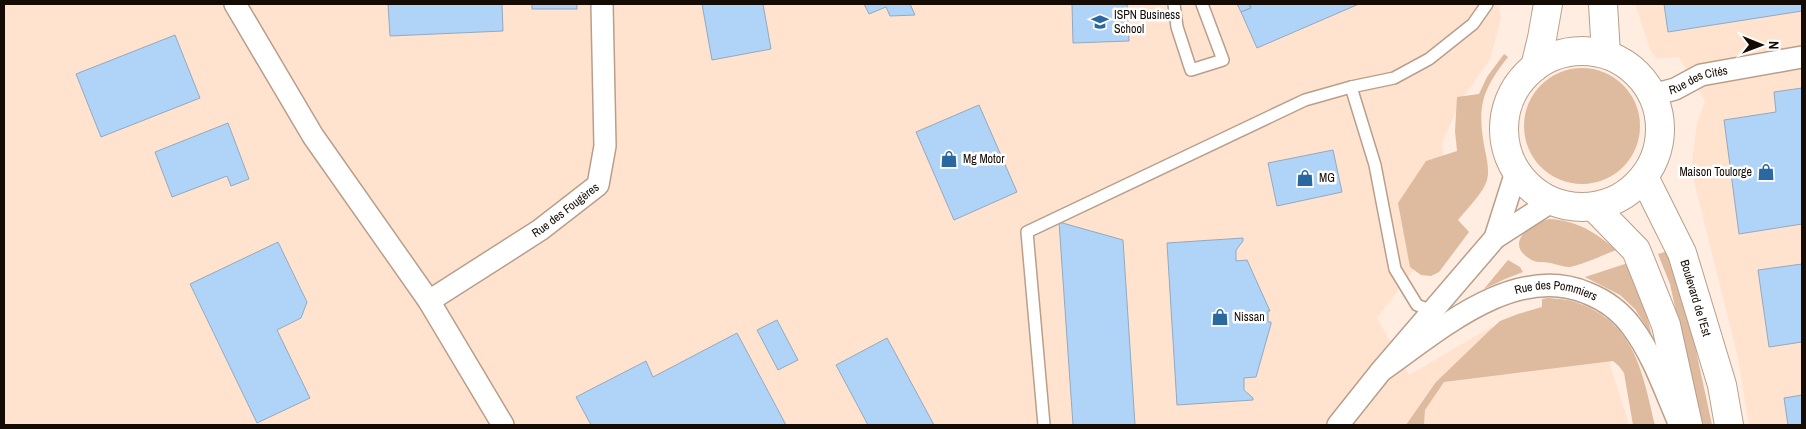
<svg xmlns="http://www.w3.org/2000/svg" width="1806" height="429" font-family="'Archivo Narrow',sans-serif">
  <rect width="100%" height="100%" fill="#feede0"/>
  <g fill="#ffe3ce">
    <path d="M4 4H1499L1501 19 1490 59 1459 104 1442 143 1446 181 1447 226 1377 318 1409 375 1491 327 1543 318 1606 352 1629 425H4Z"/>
    <path d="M1635 4H1802V425H1749L1738 358 1691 169 1697 123 1705 101 1679 57 1656 59 1650 49Z"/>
  </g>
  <g fill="#deba9f">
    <path d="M1504 54 1508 57C1483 89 1477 105 1484 145 1486 156 1490 169 1487 180 1484 192 1466 210 1458 220L1469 232 1439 272 1431 276 1421 275 1410 267 1398 203 1426 161 1457 151 1455 131 1457 97 1479 94 1487 77Z"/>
    <circle cx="1582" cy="126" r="58"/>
    <path d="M1549 219C1576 220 1597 233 1616 250 1606 254 1577 267 1568 267 1559 266 1551 262 1542 262 1540 262 1536 262 1534 261 1502 246 1528 224 1549 219Z"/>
    <path d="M1668 251 1679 272 1712 425H1701L1670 284 1658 254Z"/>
    <path d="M1508 260 1520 267 1523 272 1505 279 1484 289Z"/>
    <path d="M1628 263 1640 289 1652 336 1635 309 1620 295 1585 277Z"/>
    <path d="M1548 298C1557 299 1567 299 1575 302 1635 322 1642 371 1655 425H1633L1624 373 1619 366 1613 361 1444 382 1425 410 1424 425H1406L1436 382 1488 332 1500 321 1518 314 1542 307V299Z"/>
  </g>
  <g fill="#b0d3f8" stroke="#93a9c0">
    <path d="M388 4H502L503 31 390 36Z"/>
    <rect x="532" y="4" width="45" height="5"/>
    <path d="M702 4H763L771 49 712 60Z"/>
    <path d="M864 4H910L915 15 890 16 886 7 869 14Z"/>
    <path d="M1072 4H1127L1129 41 1073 43Z"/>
    <path d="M1237 4H1249L1251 8 1241 12Z"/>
    <path d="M1249 4H1359L1257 48 1241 12 1251 8Z"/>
    <path d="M1664 4H1802V11L1668 32Z"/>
    <path d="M175 35 200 98 101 137 76 74Z"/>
    <path d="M1802 88V224L1739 234 1724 120 1776 112 1774 92Z"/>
    <path d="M979 105 1017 192 954 220 916 132Z"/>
    <path d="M228 123 249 179 231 186 227 176 172 197 155 152Z"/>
    <path d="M1333 150 1342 192 1277 206 1268 163Z"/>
    <path d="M1059 222 1123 240 1135 425H1073Z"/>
    <path d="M1243 238V241L1236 250V261L1247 260 1270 311H1268V322H1271V324L1256 377 1244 378V390L1253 398V400L1177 405 1167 243Z"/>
    <path d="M278 242 307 302 301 318 277 330 310 398 257 423 190 284Z"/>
    <path d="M1802 264V342L1769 347 1758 270Z"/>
    <path d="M777 320 798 360 778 370 757 330Z"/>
    <path d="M737 333 786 425H591L576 397 646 361 653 377Z"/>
    <path d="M887 338 913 386 934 425H868L836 365Z"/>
    <path d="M1802 395V425H1788L1784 398Z"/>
  </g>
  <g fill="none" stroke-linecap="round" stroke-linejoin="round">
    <g stroke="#b99f8b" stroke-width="14">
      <g id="lane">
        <path d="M1174 4 1177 27 1191 70 1223 60 1202 4"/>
        <path d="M1351 87 1375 165 1395 269 1417 305 1432 311"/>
        <path d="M1044 425 1027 232 1305 100 1351 87 1394 78 1429 59 1473 24 1487 4"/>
      </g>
    </g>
    <g stroke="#b99f8b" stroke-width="24">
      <g id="street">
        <path d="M235 4 313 136 429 301 503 425"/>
        <path id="s1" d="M1653 95 1675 89 1701 75 1802 57"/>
        <path d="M1495 238 1516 172"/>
        <path id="s2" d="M429 301 540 230 598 185 605 146 602 4"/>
        <path id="s3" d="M1381 371C1437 332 1514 262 1587 293 1605 300 1621 312 1632 327 1653 355 1665 391 1679 423"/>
        <path d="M1338 425 1381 371 1495 238 1551 202"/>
      </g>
    </g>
    <g stroke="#b99f8b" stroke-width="30">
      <g id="primary">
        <path d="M1603 4 1606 54"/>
        <circle cx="1582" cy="129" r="78"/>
        <path d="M1535 67 1542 38 1548 4"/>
        <path id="s4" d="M1644 177 1682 253 1722 385 1729 425"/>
        <path d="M1594 207 1636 250 1666 325 1688 425"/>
      </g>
    </g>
    <use href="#lane" stroke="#fff" stroke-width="11"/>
    <use href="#street" stroke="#fff" stroke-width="21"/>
    <use href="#primary" stroke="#fff" stroke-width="28"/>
  </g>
  <defs>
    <g id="university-bare" transform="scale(1.35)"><path d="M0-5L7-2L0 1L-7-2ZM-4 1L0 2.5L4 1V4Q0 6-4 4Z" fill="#2b689f" stroke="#fff" stroke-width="2.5" paint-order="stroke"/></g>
    <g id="shop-bare" transform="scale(1.35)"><path d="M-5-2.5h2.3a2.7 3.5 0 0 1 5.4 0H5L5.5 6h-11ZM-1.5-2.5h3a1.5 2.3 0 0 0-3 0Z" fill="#2b689f" stroke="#fff" stroke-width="2.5" paint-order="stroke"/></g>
  </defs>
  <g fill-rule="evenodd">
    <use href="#university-bare" x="1100" y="22"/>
    <use href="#shop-bare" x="949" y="159"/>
    <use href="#shop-bare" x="1766" y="172"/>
    <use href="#shop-bare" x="1305" y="178"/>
    <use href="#shop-bare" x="1220" y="317"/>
  </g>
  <g text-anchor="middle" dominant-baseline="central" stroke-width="5" stroke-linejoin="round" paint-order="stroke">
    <g font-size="12" fill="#140b05" stroke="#fff" text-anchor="start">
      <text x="1114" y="15">ISPN Business<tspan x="1114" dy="14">School</tspan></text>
      <text x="963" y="159">Mg Motor</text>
      <text x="1752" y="172" text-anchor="end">Maison Toulorge</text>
      <text x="1319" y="178">MG</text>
      <text x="1234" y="317">Nissan</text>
    </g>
    <g font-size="12" fill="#140b05" stroke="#fff">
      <text stroke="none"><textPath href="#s1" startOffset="48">Rue des Cités</textPath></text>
      <text stroke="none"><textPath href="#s2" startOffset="164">Rue des Fougères</textPath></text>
      <text stroke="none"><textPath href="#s3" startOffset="199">Rue des Pommiers</textPath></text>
      <text stroke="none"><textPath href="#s4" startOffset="132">Boulevard de l'Est</textPath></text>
    </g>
  </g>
  <rect width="1806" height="429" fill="none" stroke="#140b05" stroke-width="10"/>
  <g transform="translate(1761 45) rotate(91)" stroke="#ffffff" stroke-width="4" paint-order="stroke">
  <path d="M0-4L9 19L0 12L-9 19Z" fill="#140b05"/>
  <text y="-8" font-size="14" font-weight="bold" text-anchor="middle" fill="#140b05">N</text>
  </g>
</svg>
